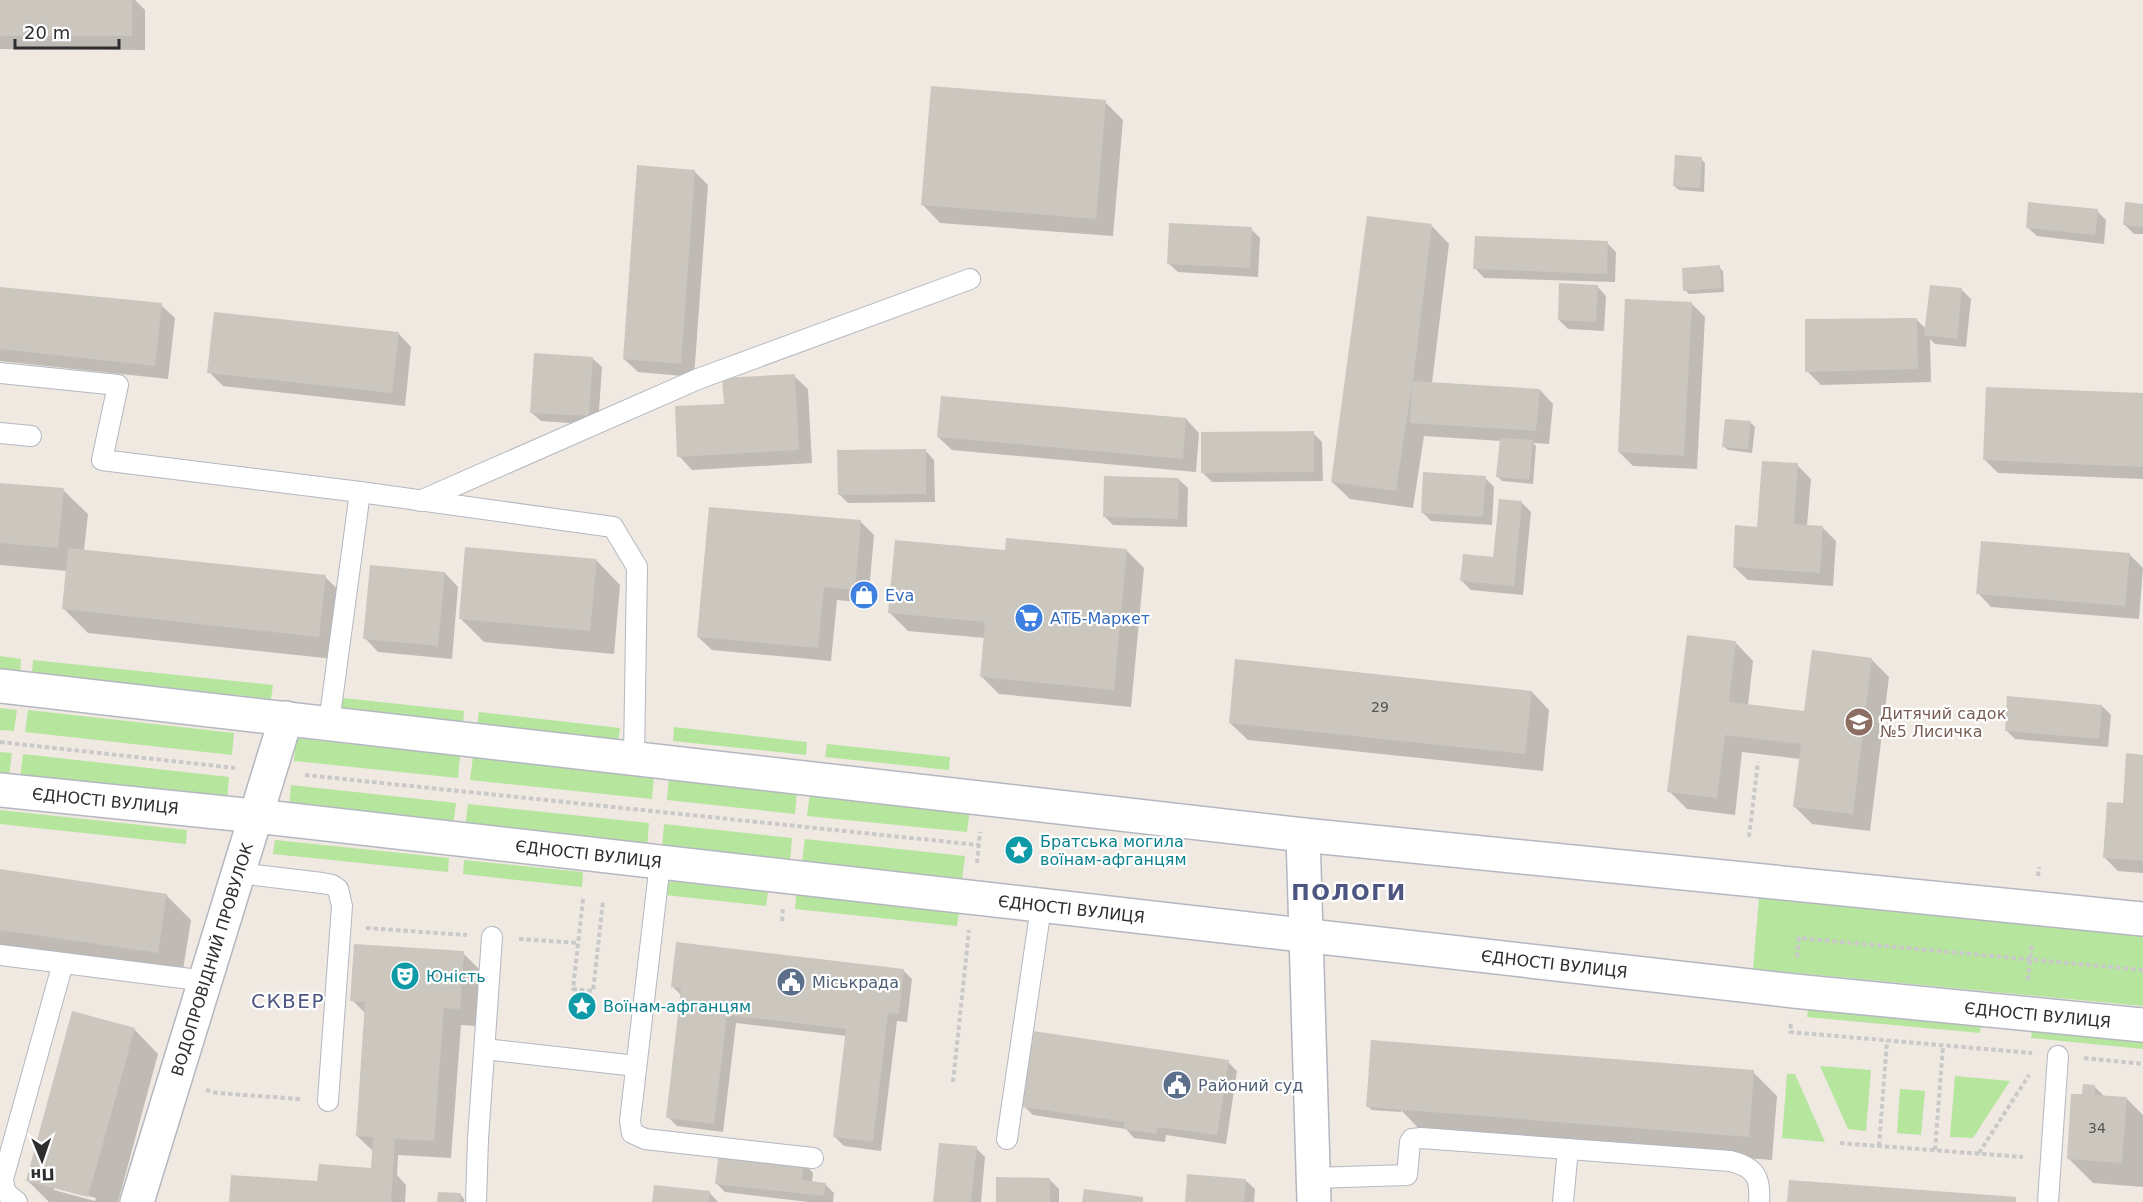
<svg xmlns="http://www.w3.org/2000/svg" width="2143" height="1202" font-family="'DejaVu Sans',sans-serif">
  <rect width="100%" height="100%" fill="#efe9e1"/>
  <g fill="#b6e59e">
    <path d="M0 656 21 659 20 673 0 670Z"/>
    <path d="M33 660 273 685 271 699 32 673Z"/>
    <path d="M343 698 464 711 463 724 341 712Z"/>
    <path d="M0 708 17 710 14 731 0 730Z"/>
    <path d="M28 710 234 733 232 755 25 732Z"/>
    <path d="M479 712 620 728 618 741 477 726Z"/>
    <path d="M674 727 807 742 806 755 673 741Z"/>
    <path d="M296 738 460 756 458 778 294 761Z"/>
    <path d="M827 744 950 757 949 770 825 757Z"/>
    <path d="M0 752 12 753 9 777 0 776Z"/>
    <path d="M23 754 229 777 227 801 20 778Z"/>
    <path d="M473 757 654 776 652 799 470 780Z"/>
    <path d="M669 778 797 791 795 814 667 800Z"/>
    <path d="M291 785 456 803 453 826 289 808Z"/>
    <path d="M810 792 970 809 967 832 807 816Z"/>
    <path d="M468 804 649 823 647 847 465 828Z"/>
    <path d="M0 810 187 830 186 844 0 824Z"/>
    <path d="M664 824 792 838 790 861 662 848Z"/>
    <path d="M805 839 965 856 962 879 802 862Z"/>
    <path d="M275 840 449 858 448 872 273 854Z"/>
    <path d="M464 860 583 872 582 887 463 874Z"/>
    <path d="M667 881 768 892 766 906 665 895Z"/>
    <path d="M796 895 959 912 957 926 795 909Z"/>
    <path d="M1759 898 2143 935V1006L1753 969Z"/>
    <path d="M1809 1003 1982 1019 1980 1033 1807 1017Z"/>
    <path d="M2033 1025 2143 1035V1049L2031 1038Z"/>
    <path d="M1820 1066 1871 1070 1866 1131 1848 1129Z"/>
    <path d="M1787 1074H1795L1825 1142 1782 1138Z"/>
    <path d="M1955 1076 2010 1081 1973 1138 1950 1137Z"/>
    <path d="M1900 1089 1925 1091 1921 1135 1897 1133Z"/>
  </g>
  <g fill="#0003" fill-rule="evenodd">
    <path d="M0 0H135L145 10V50L0 49Z"/>
    <path d="M1105 102 1123 120 1113 236 940 223 923 205Z"/>
    <path d="M1701 159 1705 163 1704 192 1679 190 1674 186Z"/>
    <path d="M694 171 708 185 694 377 638 372 624 359Z"/>
    <path d="M2143 205V234H2134L2125 225Z"/>
    <path d="M2097 211 2106 220 2104 244 2037 236 2027 227Z"/>
    <path d="M1432 226 1449 244 1432 383 1540 390 1553 404 1549 444 1533 443 1536 446 1533 484 1502 481 1498 477 1501 441 1424 436 1413 508 1350 499 1332 482Z"/>
    <path d="M1251 229 1260 238 1258 277 1178 272 1168 263Z"/>
    <path d="M1607 243 1616 252 1615 282 1484 278 1475 268Z"/>
    <path d="M1719 267 1723 271 1724 292 1689 294 1685 290Z"/>
    <path d="M1597 286 1606 296 1604 331 1568 329 1559 320Z"/>
    <path d="M0 288 161 305 175 318 168 379 0 361Z"/>
    <path d="M1962 290 1971 299 1966 347 1935 344 1930 339 1931 382 1821 385 1807 371 1916 319 1926 329Z"/>
    <path d="M1691 303 1705 317 1697 469 1633 466 1619 452Z"/>
    <path d="M398 333 411 347 405 406 223 386 209 372Z"/>
    <path d="M592 358 602 367 598 425 541 421 531 412Z"/>
    <path d="M794 376 808 389 812 463 692 470 679 456Z"/>
    <path d="M2143 395V479L1998 473 1984 459Z"/>
    <path d="M1186 419 1199 433 1196 472 952 450 938 437Z"/>
    <path d="M1751 423 1755 427 1752 453 1728 450 1723 446Z"/>
    <path d="M1313 433 1322 442 1323 481 1212 482 1203 473Z"/>
    <path d="M925 450 934 460 935 502 848 503 839 494Z"/>
    <path d="M1797 465 1811 479 1807 526 1822 527 1836 541 1833 586 1748 580 1734 567Z"/>
    <path d="M1485 478 1494 487 1492 525 1431 521 1422 512Z"/>
    <path d="M1178 479 1188 488 1187 527 1113 525 1104 516Z"/>
    <path d="M0 484 63 490 88 514 84 551 325 577 350 601 343 660 88 633 63 608 67 571 0 565Z"/>
    <path d="M1522 503 1531 512 1523 595 1471 590 1462 581 1494 558Z"/>
    <path d="M861 522 874 535 868 603 837 600 831 661 712 650 698 637Z"/>
    <path d="M1126 550 1144 568 1131 707 999 694 981 676 985 638 908 631 890 613 1007 552Z"/>
    <path d="M2129 554 2143 568 2139 619 1991 607 1978 593Z"/>
    <path d="M596 560 620 585 614 654 484 642 460 618Z"/>
    <path d="M445 573 458 587 452 659 378 652 365 638Z"/>
    <path d="M1736 643 1753 661 1748 705 1806 713 1871 659 1889 677 1870 831 1812 824 1795 807 1800 759 1742 752 1735 815 1687 809 1669 791Z"/>
    <path d="M1532 692 1549 710 1543 771 1248 740 1230 723Z"/>
    <path d="M2102 706 2111 715 2108 747 2015 739 2006 730Z"/>
    <path d="M2143 749V873L2118 871 2104 857 2143 756Z"/>
    <path d="M0 870 166 895 191 920 182 976 0 948Z"/>
    <path d="M463 953 481 971 477 1026 461 1025 451 1158 398 1155 397 1175 406 1185 405 1202H231L372 1169 373 1151 357 1136 366 1014 352 1000Z"/>
    <path d="M903 970 912 979 907 1022 897 1021 881 1151 844 1146 835 1137 847 1036 736 1023 723 1132 677 1126 668 1117 682 996 673 987Z"/>
    <path d="M134 1029 158 1054 118 1202H49L27 1180ZM54 1187 96 1198 95 1201 54 1190Z"/>
    <path d="M1228 1062 1237 1071 1226 1144 1166 1135 1165 1142 1134 1138 1126 1129 1033 1115 1024 1106Z"/>
    <path d="M1753 1072 1777 1096 1772 1160 1423 1133 1401 1110V1112L1372 1110 1367 1106Z"/>
    <path d="M2095 1087 2105 1097 2126 1098 2143 1115V1187L2093 1183 2069 1159 2084 1096Z"/>
    <path d="M976 1148 985 1157 981 1202H935Z"/>
    <path d="M804 1163 813 1173 812 1182 825 1184 834 1193 833 1202H809L725 1192 716 1183Z"/>
    <path d="M1050 1180 1059 1189V1202H997Z"/>
    <path d="M1245 1180 1255 1189 1254 1202H1186Z"/>
    <path d="M709 1192 718 1202H654Z"/>
    <path d="M460 1194 464 1199V1202H438Z"/>
  </g>
  <g fill="#cbc7bf">
    <rect x="0" y="0" width="132" height="36"/>
    <path d="M931 86 1106 100 1096 219 921 205Z"/>
    <path d="M1675 155 1702 157 1700 188 1673 186Z"/>
    <path d="M637 165 695 170 681 364 623 359Z"/>
    <path d="M2028 202 2098 209 2095 235 2026 228Z"/>
    <path d="M2125 202 2143 204V227L2123 225Z"/>
    <path d="M1367 216 1432 224 1413 381 1540 389 1536 431 1410 423 1412 385 1396 491 1331 482Z"/>
    <path d="M1169 223 1252 227 1250 268 1167 264Z"/>
    <path d="M1475 236 1608 241 1607 274 1473 269Z"/>
    <path d="M1720 265 1721 288 1683 291 1682 268Z"/>
    <path d="M1559 283 1598 285 1596 322 1558 320Z"/>
    <path d="M1930 285 1962 288 1957 339 1924 335Z"/>
    <path d="M0 287 162 303 155 366 0 349Z"/>
    <path d="M1625 299 1692 302 1684 456 1618 452Z"/>
    <path d="M214 312 399 332 392 393 207 373Z"/>
    <path d="M1917 318 1918 369 1805 372V319Z"/>
    <path d="M534 353 593 357 589 416 530 413Z"/>
    <path d="M795 374 799 450 677 457 675 406 724 404 722 378Z"/>
    <path d="M1986 387 2143 393V467L1983 460Z"/>
    <path d="M941 396 1186 418 1183 459 937 437Z"/>
    <path d="M1725 419 1751 421 1748 449 1722 447Z"/>
    <path d="M1314 431V472L1201 473V432Z"/>
    <path d="M1500 438 1533 440 1529 480 1496 477Z"/>
    <path d="M926 449V494L838 495 837 450Z"/>
    <path d="M1762 461 1798 463 1794 524 1823 526 1820 573 1733 567 1735 525 1757 527Z"/>
    <path d="M1423 472 1486 476 1483 517 1421 513Z"/>
    <path d="M1104 476 1179 478 1178 519 1103 517Z"/>
    <path d="M0 483 64 488 58 548 0 543Z"/>
    <path d="M1499 499 1522 501 1514 586 1460 581 1463 554 1493 557Z"/>
    <path d="M709 507 861 520 855 590 824 587 818 648 697 637Z"/>
    <path d="M1006 538 1127 549 1114 690 980 677 985 622 888 613 895 540 1005 550Z"/>
    <path d="M1981 541 2130 553 2125 606 1976 594Z"/>
    <path d="M465 547 597 559 590 631 459 619Z"/>
    <path d="M68 548 326 575 319 637 62 609Z"/>
    <path d="M370 565 445 572 438 646 363 639Z"/>
    <path d="M1687 635 1736 641 1729 702 1804 711 1812 650 1872 658 1853 814 1793 807 1801 744 1725 735 1717 798 1667 792Z"/>
    <path d="M1235 659 1532 691 1525 754 1229 723Z"/>
    <path d="M2007 696 2102 705 2099 739 2005 731Z"/>
    <path d="M2126 753 2143 755V861L2103 858 2107 802 2123 803Z"/>
    <path d="M0 869 167 894 158 953 0 930Z"/>
    <path d="M676 942 904 969 899 1014 888 1013 873 1142 833 1137 846 1029 727 1015 714 1124 666 1118 681 988 671 987Z"/>
    <path d="M354 944 464 951 460 1009 444 1008 434 1141 395 1139 391 1202H229L231 1175 317 1181 319 1164 371 1168 373 1137 356 1136 365 1002 350 1001Z"/>
    <path d="M72 1011 135 1028 88 1197 26 1181Z"/>
    <path d="M1033 1031 1229 1060 1217 1135 1158 1127 1156 1134 1123 1129 1125 1122 1022 1107Z"/>
    <path d="M1371 1040 1754 1070 1749 1137 1366 1107Z"/>
    <path d="M2083 1084 2095 1085V1095L2127 1097 2122 1163 2067 1159 2071 1094H2082Z"/>
    <path d="M939 1143 977 1146 971 1202H933Z"/>
    <path d="M719 1152 804 1162 802 1180 826 1183 824 1196 715 1184Z"/>
    <path d="M1187 1174 1246 1179 1244 1202H1185Z"/>
    <path d="M996 1177 1050 1178V1202H996Z"/>
    <path d="M1789 1180 2016 1197V1202H1787Z"/>
    <path d="M654 1185 710 1191 709 1202H652Z"/>
    <path d="M1084 1189 1143 1197V1202H1082Z"/>
    <path d="M438 1192 461 1193 460 1202H437Z"/>
  </g>
  <g fill="none" stroke-linecap="round" stroke-linejoin="round">
    <g stroke="#b4b7c1" stroke-width="22">
      <g id="service">
        <path d="M0 373 118 385 102 460 360 492 329 723"/>
        <path d="M0 433 31 436"/>
        <path d="M360 492 613 527 637 567 634 758"/>
        <path d="M420 501 698 379 970 279"/>
        <path d="M660 863 630 1121 632 1133 645 1139 813 1158"/>
        <path d="M239 873 322 883 332 885 338 889 342 906 328 1101"/>
        <path d="M0 955 206 981"/>
        <path d="M485 1049 636 1066"/>
        <path d="M1007 1139 1041 907"/>
        <path d="M1313 1178 1407 1175 1410 1142 1412 1139 1421 1138 1730 1161C1755 1167 1761 1177 1759 1202"/>
        <path d="M17 1202 5 1192 3 1179 63 963"/>
        <path d="M476 1202 478 1139 492 937"/>
        <path d="M1563 1202 1568 1149"/>
        <path d="M2048 1202 2058 1056"/>
      </g>
    </g>
    <g stroke="#b4b7c1" stroke-width="36">
      <g id="minor">
        <path d="M0 686 1303 835 2143 919"/>
        <path id="s1" d="M0 790 256 816 1794 991 2143 1025"/>
        <path d="M1303 835 1314 1202"/>
        <path id="s2" d="M137 1202 286 718"/>
      </g>
    </g>
    <g stroke="#c9c9c9" stroke-width="4" stroke-dasharray="4.5 3" stroke-linecap="butt">
      <path d="M0 742 235 768"/>
      <path d="M305 775 979 845"/>
      <path d="M1749 837 1758 762"/>
      <path d="M977 863 980 832"/>
      <path d="M2038 876 2039 867"/>
      <path d="M583 899 573 989 593 991 603 901"/>
      <path d="M782 921 783 909"/>
      <path d="M366 928 467 935"/>
      <path d="M519 939 578 943"/>
      <path d="M1797 957 1799 938 2143 970"/>
      <path d="M2028 980 2032 943"/>
      <path d="M1791 1024 1790 1032 2032 1053"/>
      <path d="M2084 1058 2143 1064"/>
      <path d="M953 1082 969 930"/>
      <path d="M206 1090 217 1093 300 1099"/>
      <path d="M1840 1143 2023 1157"/>
      <path d="M1879 1146 1887 1041"/>
      <path d="M1935 1150 1943 1046"/>
      <path d="M1979 1153 2029 1075"/>
    </g>
    <use href="#service" stroke="#fff" stroke-width="20"/>
    <use href="#minor" stroke="#fff" stroke-width="33"/>
  </g>
  <defs>
    <g id="shop-disc" transform="scale(1.5)"><circle r="9.5" fill="#3f7fe0" stroke="#fff"/><path d="M-5-2.5h2.3a2.7 3.5 0 0 1 5.4 0H5L5.5 6h-11ZM-1.5-2.5h3a1.5 2.3 0 0 0-3 0Z" fill="#fff"/></g>
    <g id="supermarket-disc" transform="scale(1.5)"><circle r="9.5" fill="#3f7fe0" stroke="#fff"/><path d="M-6-5.5h2.5l.6 2H6L4.5 2H-2.5L-4.4-4H-6ZM-1.5 3.2a1.3 1.3 0 1 0 .1 0ZM3 3.2a1.3 1.3 0 1 0 .1 0Z" fill="#fff"/></g>
    <g id="school-disc" transform="scale(1.5)"><circle r="9.5" fill="#8d6e63" stroke="#fff"/><path d="M0-5L7-2L0 1L-7-2ZM-4 1L0 2.5L4 1V4Q0 6-4 4Z" fill="#fff"/></g>
    <g id="sight-disc" transform="scale(1.5)"><circle r="9.5" fill="#0f9aa8" stroke="#fff"/><path d="M0-6L1.8-2.2L6-1.7L2.9 1.2L3.7 5.4L0 3.3L-3.7 5.4L-2.9 1.2L-6-1.7L-1.8-2.2Z" fill="#fff"/></g>
    <g id="theatre-disc" transform="scale(1.5)"><circle r="9.5" fill="#0f9aa8" stroke="#fff"/><path d="M-5-5.5Q0-4 5-5.5V0Q5 5 0 6Q-5 5-5 0ZM-3.3-2.5H-1v1.5H-3.3ZM1-2.5H3.3v1.5H1ZM-2.8 1Q0 5.5 2.8 1Z" fill="#fff"/></g>
    <g id="civic-disc" transform="scale(1.5)"><circle r="9.5" fill="#5c6f8a" stroke="#fff"/><path d="M-.6-6.5H3V-4.5H.6V-3L4-1V1h2V6H-6V1h2V-1L-.6-3ZM-1.2 2.5V6h2.4V2.5Z" fill="#fff"/></g>
  </defs>
  <g fill-rule="evenodd">
    <use href="#shop-disc" x="864" y="595"/>
    <use href="#supermarket-disc" x="1029" y="618"/>
    <use href="#school-disc" x="1859" y="722"/>
    <use href="#sight-disc" x="1019" y="850"/>
    <use href="#theatre-disc" x="405" y="976"/>
    <use href="#civic-disc" x="791" y="982"/>
    <use href="#sight-disc" x="582" y="1006"/>
    <use href="#civic-disc" x="1177" y="1085"/>
  </g>
  <g text-anchor="middle" dominant-baseline="central" stroke-width="4.5" stroke-linejoin="round" paint-order="stroke">
    <g font-size="14" fill="#555452">
      <text x="1380" y="707">29</text>
      <text x="2097" y="1128">34</text>
    </g>
    <g font-size="16" fill="#366cbe" stroke="#fff" text-anchor="start">
      <text x="885" y="595">Eva</text>
      <text x="1050" y="618">АТБ-Маркет</text>
    </g>
    <g font-size="16" fill="#785e54" stroke="#fff" text-anchor="start">
      <text x="1880" y="713">Дитячий садок<tspan x="1880" dy="18">№5 Лисичка</tspan></text>
    </g>
    <g font-size="16" fill="#2e2e2e" stroke="#fff">
      <text stroke="none"><textPath href="#s1" startOffset="106">ЄДНОСТІ ВУЛИЦЯ</textPath></text>
      <text stroke="none"><textPath href="#s1" startOffset="592">ЄДНОСТІ ВУЛИЦЯ</textPath></text>
      <text stroke="none"><textPath href="#s1" startOffset="1078">ЄДНОСТІ ВУЛИЦЯ</textPath></text>
      <text stroke="none"><textPath href="#s2" startOffset="254">ВОДОПРОВІДНИЙ ПРОВУЛОК</textPath></text>
      <text stroke="none"><textPath href="#s1" startOffset="1564">ЄДНОСТІ ВУЛИЦЯ</textPath></text>
      <text stroke="none"><textPath href="#s1" startOffset="2050">ЄДНОСТІ ВУЛИЦЯ</textPath></text>
    </g>
    <g font-size="16" fill="#0d838f" stroke="#fff" text-anchor="start">
      <text x="1040" y="841">Братська могила<tspan x="1040" dy="18">воїнам-афганцям</tspan></text>
      <text x="426" y="976">Юність</text>
      <text x="603" y="1006">Воїнам-афганцям</text>
    </g>
    <g font-size="16" fill="#4e5e75" stroke="#fff" text-anchor="start">
      <text x="812" y="982">Міськрада</text>
      <text x="1198" y="1085">Районий суд</text>
    </g>
    <g font-size="20" letter-spacing="1.5" fill="#4d5680" stroke="#fff">
      <text x="288" y="1001">СКВЕР</text>
    </g>
    <g font-size="22" font-weight="bold" letter-spacing="1.5" fill="#4d5680" stroke="#fff">
      <text x="1349" y="892">ПОЛОГИ</text>
    </g>
  </g>
  <g transform="translate(42 1160) rotate(178)" stroke="#ffffff" stroke-width="4.5" paint-order="stroke">
  <path d="M0-4.5L10 22L0 15L-10 22Z" fill="#2e2e2e"/>
  <text y="-9" font-size="16" font-weight="bold" text-anchor="middle" fill="#2e2e2e">Пн</text>
  </g>
  <path d="M15 39v9h104v-9" fill="none" stroke="#2e2e2e" stroke-width="3"/>
  <text x="24" y="39" font-size="18" fill="#2e2e2e" stroke="#ffffff" stroke-width="4.5" paint-order="stroke">20 m</text>
</svg>
